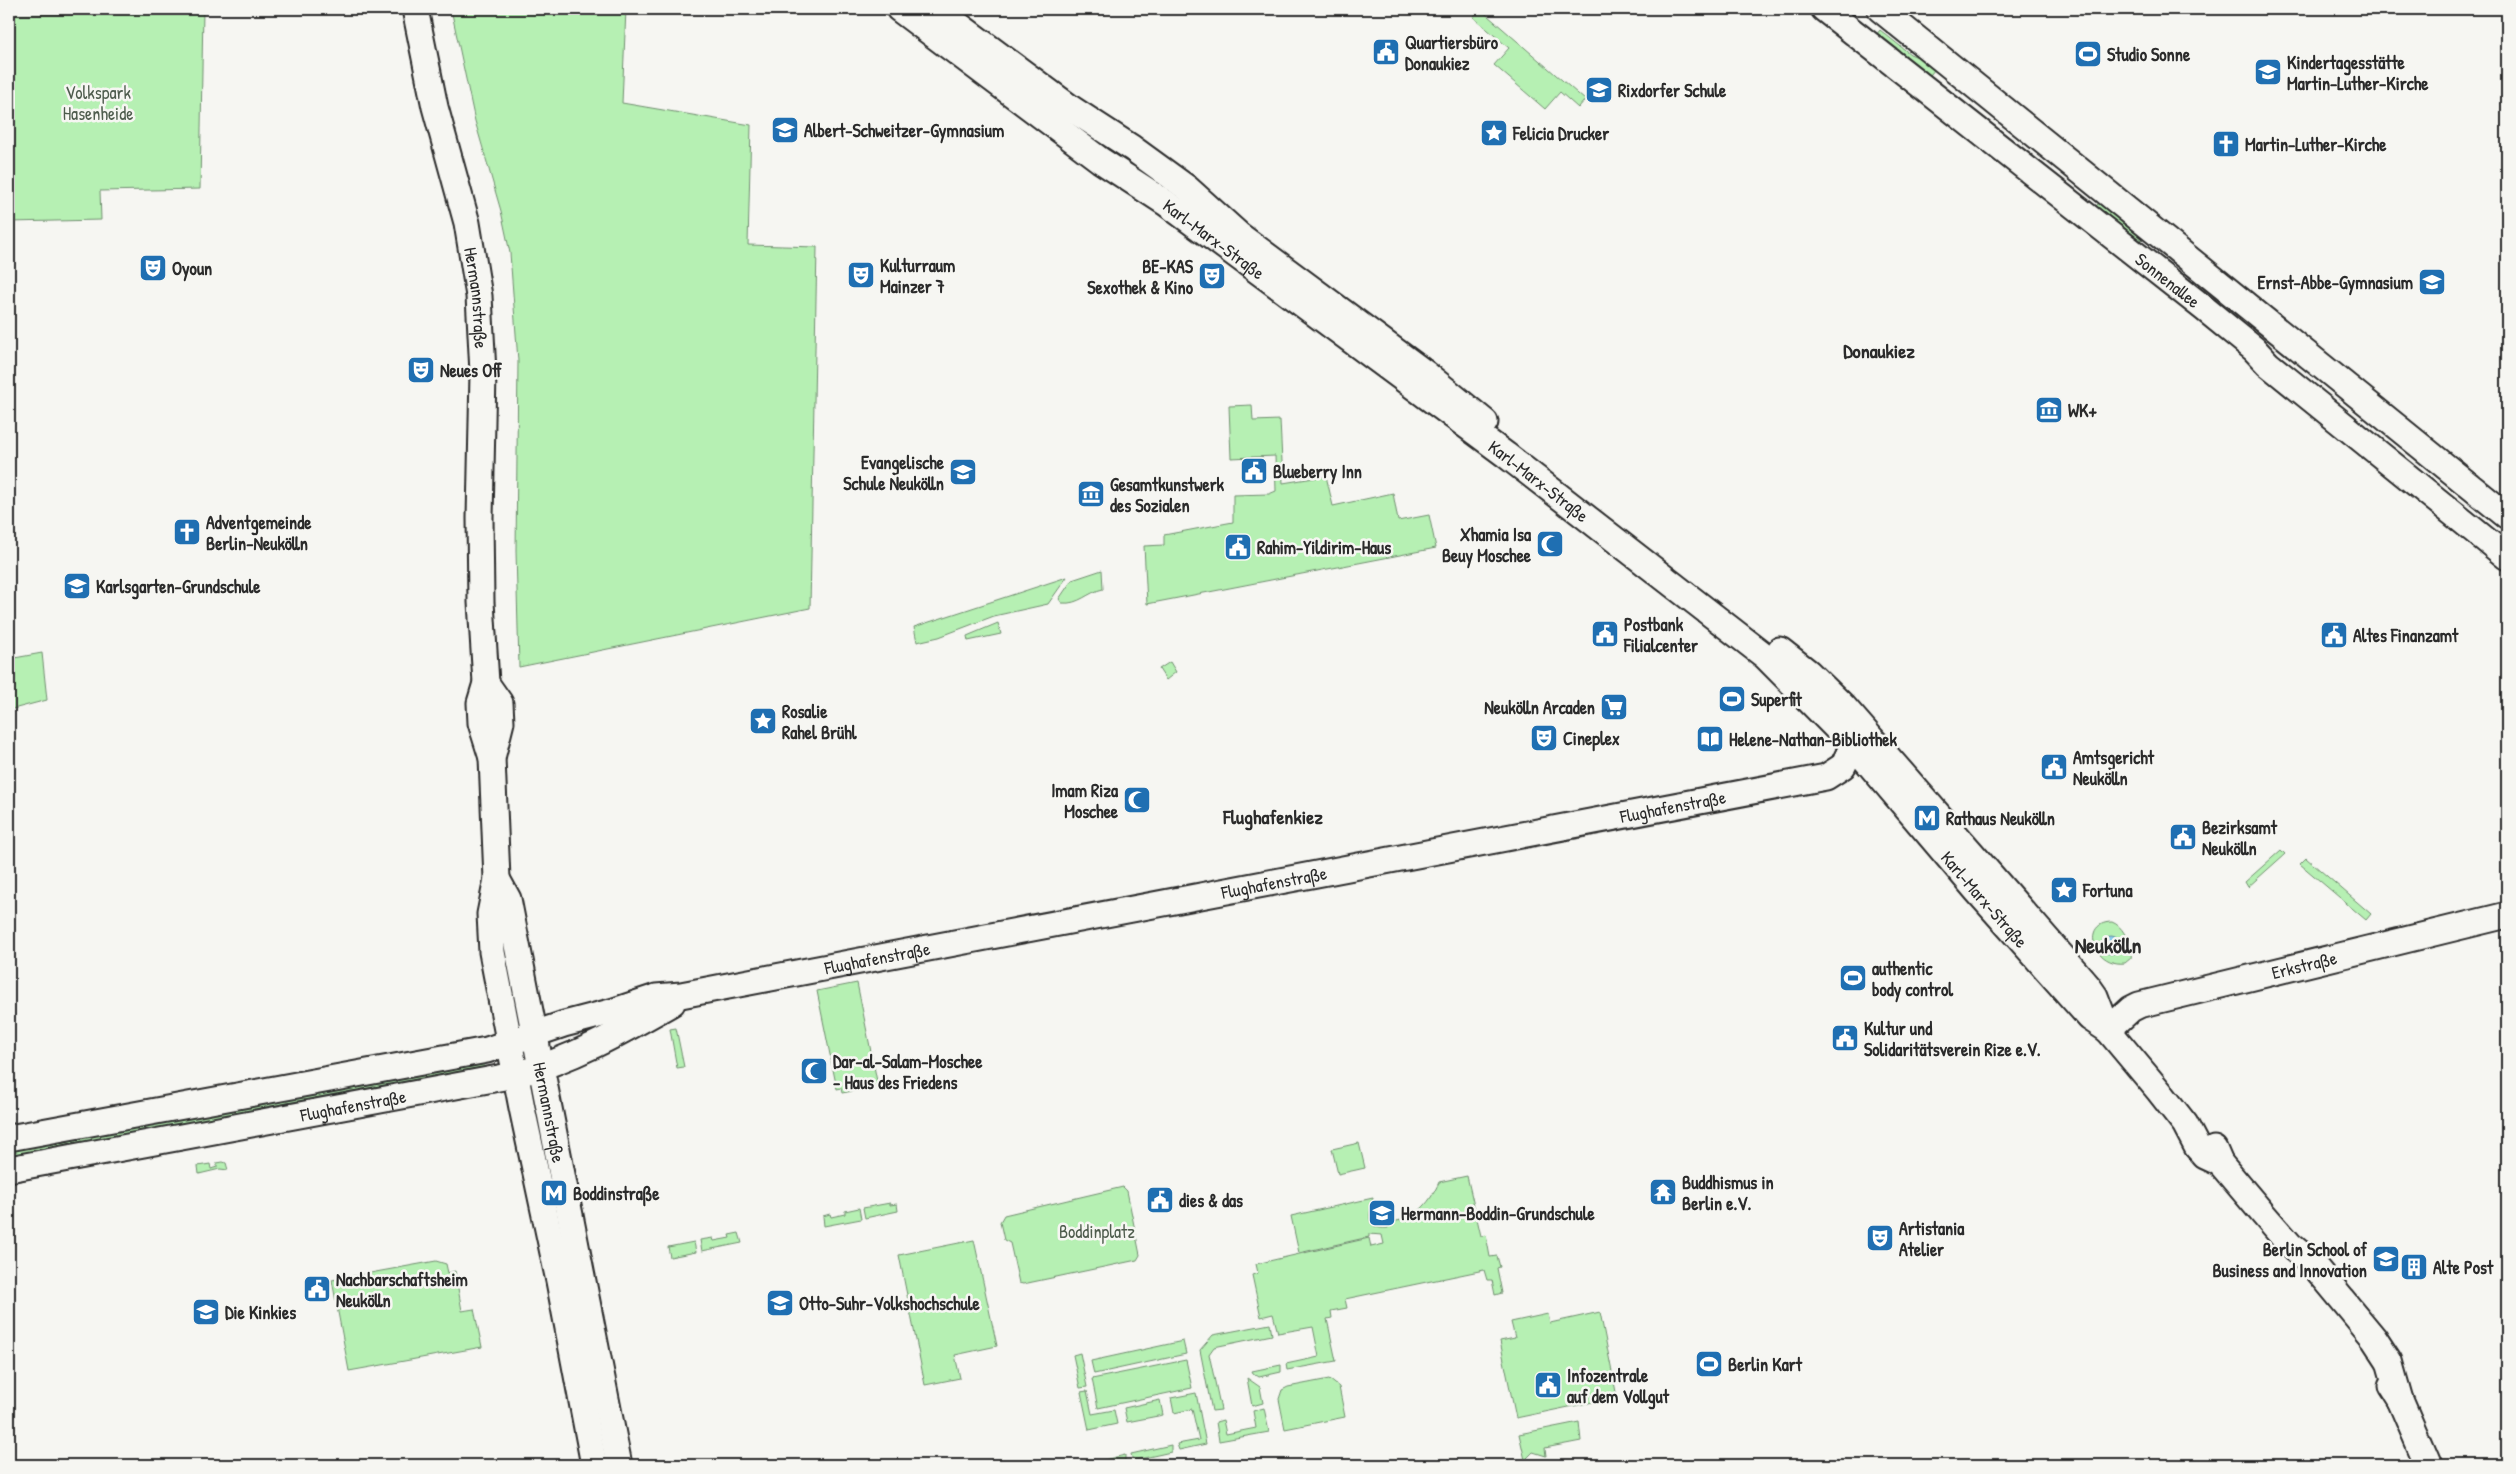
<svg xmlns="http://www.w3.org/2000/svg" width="2516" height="1474" font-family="'Patrick Hand',sans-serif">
  <rect width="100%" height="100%" fill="#f6f6f2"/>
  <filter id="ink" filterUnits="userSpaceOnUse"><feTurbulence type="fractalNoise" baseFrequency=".02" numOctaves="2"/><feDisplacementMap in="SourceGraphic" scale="10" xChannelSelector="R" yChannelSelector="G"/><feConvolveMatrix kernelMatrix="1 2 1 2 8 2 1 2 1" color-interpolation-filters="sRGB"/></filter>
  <g filter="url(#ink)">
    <g fill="#b6f0b3" stroke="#708e6f">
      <path d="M137 9H203L200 189 100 191 101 220 9 222V15L136 14Z"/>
      <path d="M451 9H626L622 103 751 125 748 245 817 247 810 608 519 667 516 551 518 361 510 253 501 211 475 121Z"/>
      <path d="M1480 9 1585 100 1578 108 1560 92 1545 109 1494 65 1509 48 1473 17Z"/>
      <path d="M1880 30 1910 54 1938 65 1927 79 1876 35Z"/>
      <path d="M2103 198 2146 234 2141 240 2126 229 2091 212Z"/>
      <path d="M1252 405 1253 421 1280 420 1283 483 1326 476 1333 506 1393 493 1398 521 1429 515 1436 548 1147 604 1144 546 1164 545V535L1233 522V495L1269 494 1276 491 1275 456 1231 458 1229 406Z"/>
      <path d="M1102 570 1103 589C1088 592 1079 605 1062 603L1059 599 1072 580Z"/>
      <path d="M1067 577 1048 604 994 616 939 637 917 642 914 627Z"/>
      <path d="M998 623 1001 634 968 641 967 636Z"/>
      <path d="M42 653 47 700 9 710V659Z"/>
      <path d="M1170 662 1176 672 1166 680 1159 669Z"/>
      <path d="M2281 850 2285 854 2248 887 2245 882Z"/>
      <path d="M2306 858 2371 914 2366 920 2300 864Z"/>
      <path d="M2112 922C2123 926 2127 939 2132 949L2131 958 2125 963C2093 967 2080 922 2112 922Z"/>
      <path d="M857 983 878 1086 842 1093 841 1088 837 1089 817 991Z"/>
      <path d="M676 1028 684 1067 677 1068 670 1029Z"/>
      <path d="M483 1058 485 1069 9 1157V1145Z"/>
      <path d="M1359 1143 1365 1168 1338 1174 1332 1149Z"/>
      <path d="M223 1162 226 1163 228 1170 220 1169 199 1174 198 1166 210 1164 211 1169 217 1167V1163Z"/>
      <path d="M1467 1176 1481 1236 1486 1235 1490 1257 1497 1256 1500 1267 1497 1268 1502 1293 1495 1295 1492 1280H1487L1484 1270 1345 1299 1347 1308 1331 1311 1332 1318 1327 1319 1336 1361 1287 1370 1286 1364 1319 1357 1313 1327 1278 1333 1273 1314 1261 1317 1252 1275 1258 1273 1256 1264 1369 1238 1371 1247 1384 1244 1382 1235 1369 1234V1237L1299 1253 1291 1216 1373 1198C1371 1211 1362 1230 1388 1228V1222C1413 1221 1429 1206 1439 1182Z"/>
      <path d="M1123 1187 1127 1191 1140 1255 1137 1260 1023 1284 1019 1283 1010 1243 1004 1240 1000 1222 1004 1215Z"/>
      <path d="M890 1203V1205L897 1204 898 1211 865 1218 863 1208Z"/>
      <path d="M859 1208 861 1219 824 1226 823 1216 830 1214 831 1217 845 1214V1211Z"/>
      <path d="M739 1233 742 1243 702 1251 700 1240 713 1238 714 1241 730 1238 729 1235Z"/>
      <path d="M974 1240 997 1346 955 1355 960 1378 925 1385 899 1255Z"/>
      <path d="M694 1242 696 1252 670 1257 668 1247Z"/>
      <path d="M436 1261 446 1264 448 1273 455 1271 462 1311 474 1309 482 1347 349 1371 332 1280Z"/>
      <path d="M1600 1312 1617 1397 1516 1418 1500 1341 1515 1338 1511 1322 1548 1314 1550 1323Z"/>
      <path d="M1270 1324 1272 1335 1214 1347 1209 1354 1221 1410 1212 1411 1200 1350 1213 1335Z"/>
      <path d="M1183 1341 1186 1354 1094 1374 1091 1361Z"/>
      <path d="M1080 1353 1087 1387 1080 1388 1073 1355Z"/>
      <path d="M1186 1360 1192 1388 1098 1408 1092 1379Z"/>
      <path d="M1281 1365V1372L1259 1377 1253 1373 1252 1371Z"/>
      <path d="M1247 1378 1260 1387 1263 1403 1252 1406Z"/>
      <path d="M1329 1379 1339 1387 1345 1417 1285 1429 1279 1399 1282 1390 1288 1387Z"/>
      <path d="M1087 1391 1092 1414 1114 1410 1117 1424 1089 1430 1081 1392Z"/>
      <path d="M1196 1393 1206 1444 1179 1450 1177 1444 1199 1440 1192 1409 1174 1413 1171 1398Z"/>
      <path d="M1160 1400 1163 1415 1127 1422 1124 1408Z"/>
      <path d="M1264 1408 1269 1432 1219 1441 1216 1422 1223 1420 1226 1434 1256 1428 1253 1411Z"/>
      <path d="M1579 1422 1581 1441 1545 1448 1546 1456 1533 1452 1527 1458 1528 1465H1519L1518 1462 1525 1460 1519 1434Z"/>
      <path d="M1171 1445V1452L1135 1460 1132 1458 1131 1454Z"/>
      <path d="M1125 1455V1462L1108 1465H1083Z"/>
    </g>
    <circle fill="#8cceee" stroke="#658da0" cx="2111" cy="945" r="9"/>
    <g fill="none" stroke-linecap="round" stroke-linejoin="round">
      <g stroke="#2b2b2b" stroke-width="29">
        <g id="secondary">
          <path id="s1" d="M415 9 435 107 467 223 479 296 483 373 480 518 481 602 486 683 480 703 481 723 492 758"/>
          <path id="s2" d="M899 9 1100 160 1166 203 1506 455 1765 656 1853 745 1977 891 2090 1018 2108 1030 2159 1091 2185 1124 2197 1147 2205 1156 2220 1163"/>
          <path d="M937 9 1072 109 1132 148 1187 188 1239 235 1425 373 1485 422"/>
          <path id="s3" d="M1824 9 2205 309 2254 349 2268 364 2507 557"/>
          <path d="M1880 9 2507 516"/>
          <path d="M1780 650 1808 672 1844 707 2088 986 2095 996 2108 1030"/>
          <path d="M486 683 500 703 501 722 492 758 497 879 490 914 492 952 522 1108 559 1281 594 1465"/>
          <path id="s4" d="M497 879 508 899 619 1465"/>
          <path id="s5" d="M2108 1030 2131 1009 2139 1005 2507 915"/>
          <path id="s6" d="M9 1138 487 1050 564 1024 614 1011 656 997 681 995 1826 777 1843 766 1853 745"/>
          <path d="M2214 1149 2220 1163 2264 1215 2290 1245 2311 1262 2374 1338 2389 1361 2400 1400"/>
          <path id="s7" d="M9 1169 515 1075C572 1060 621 1032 672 1003"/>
          <path d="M2391 1386 2400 1400 2428 1465"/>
        </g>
      </g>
      <use href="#secondary" stroke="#f6f6f2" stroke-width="25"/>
    </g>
  </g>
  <defs>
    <g id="civic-square" transform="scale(1.4375)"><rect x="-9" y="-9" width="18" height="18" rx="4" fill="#1f6fb2" stroke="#f6f6f2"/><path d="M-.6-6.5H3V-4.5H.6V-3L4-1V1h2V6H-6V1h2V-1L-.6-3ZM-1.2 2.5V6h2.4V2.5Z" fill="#fff"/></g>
    <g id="stadium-square" transform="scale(1.4375)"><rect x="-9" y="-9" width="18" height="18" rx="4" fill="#1f6fb2" stroke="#f6f6f2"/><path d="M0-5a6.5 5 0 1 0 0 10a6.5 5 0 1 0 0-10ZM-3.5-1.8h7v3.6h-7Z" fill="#fff"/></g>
    <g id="school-square" transform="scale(1.4375)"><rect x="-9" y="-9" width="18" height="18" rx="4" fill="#1f6fb2" stroke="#f6f6f2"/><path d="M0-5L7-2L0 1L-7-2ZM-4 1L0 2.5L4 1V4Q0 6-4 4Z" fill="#fff"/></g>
    <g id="sight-square" transform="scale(1.4375)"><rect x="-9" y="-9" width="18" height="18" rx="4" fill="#1f6fb2" stroke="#f6f6f2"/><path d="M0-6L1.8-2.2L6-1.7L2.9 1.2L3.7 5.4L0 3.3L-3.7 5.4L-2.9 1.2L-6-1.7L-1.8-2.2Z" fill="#fff"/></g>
    <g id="church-square" transform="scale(1.4375)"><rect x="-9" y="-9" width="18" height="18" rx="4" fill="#1f6fb2" stroke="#f6f6f2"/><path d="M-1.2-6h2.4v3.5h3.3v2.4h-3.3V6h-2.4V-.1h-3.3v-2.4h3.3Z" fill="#fff"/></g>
    <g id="theatre-square" transform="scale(1.4375)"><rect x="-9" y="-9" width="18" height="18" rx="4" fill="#1f6fb2" stroke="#f6f6f2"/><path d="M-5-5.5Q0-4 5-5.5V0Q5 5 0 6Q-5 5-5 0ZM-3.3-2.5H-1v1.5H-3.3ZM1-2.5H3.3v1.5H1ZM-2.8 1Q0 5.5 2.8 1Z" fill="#fff"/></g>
    <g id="museum-square" transform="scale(1.4375)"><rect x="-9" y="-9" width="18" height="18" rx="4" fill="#1f6fb2" stroke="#f6f6f2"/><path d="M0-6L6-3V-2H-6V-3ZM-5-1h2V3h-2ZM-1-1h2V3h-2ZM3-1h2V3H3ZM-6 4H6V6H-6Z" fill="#fff"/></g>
    <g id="mosque-square" transform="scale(1.4375)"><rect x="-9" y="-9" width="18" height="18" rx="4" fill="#1f6fb2" stroke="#f6f6f2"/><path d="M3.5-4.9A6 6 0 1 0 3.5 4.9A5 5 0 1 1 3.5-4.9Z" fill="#fff"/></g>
    <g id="supermarket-square" transform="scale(1.4375)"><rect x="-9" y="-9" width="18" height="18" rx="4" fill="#1f6fb2" stroke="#f6f6f2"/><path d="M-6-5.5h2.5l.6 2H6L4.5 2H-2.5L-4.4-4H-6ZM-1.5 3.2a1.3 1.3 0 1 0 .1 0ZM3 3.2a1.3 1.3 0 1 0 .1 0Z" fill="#fff"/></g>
    <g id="library-square" transform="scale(1.4375)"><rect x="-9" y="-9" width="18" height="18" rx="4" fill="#1f6fb2" stroke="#f6f6f2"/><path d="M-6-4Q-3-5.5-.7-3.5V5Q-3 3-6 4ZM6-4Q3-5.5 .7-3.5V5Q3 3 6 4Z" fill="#fff"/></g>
    <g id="metro-square" transform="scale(1.4375)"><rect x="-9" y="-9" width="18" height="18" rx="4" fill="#1f6fb2" stroke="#f6f6f2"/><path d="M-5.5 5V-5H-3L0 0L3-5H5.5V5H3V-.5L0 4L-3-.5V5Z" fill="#fff"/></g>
    <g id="temple-square" transform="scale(1.4375)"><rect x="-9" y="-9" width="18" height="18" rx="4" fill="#1f6fb2" stroke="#f6f6f2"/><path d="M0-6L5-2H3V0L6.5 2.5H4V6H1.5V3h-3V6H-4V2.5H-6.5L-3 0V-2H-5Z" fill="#fff"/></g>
    <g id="university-square" transform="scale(1.4375)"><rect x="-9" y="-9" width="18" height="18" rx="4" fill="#1f6fb2" stroke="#f6f6f2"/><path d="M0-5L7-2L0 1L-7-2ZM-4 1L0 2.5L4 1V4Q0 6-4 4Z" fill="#fff"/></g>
    <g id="building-square" transform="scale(1.4375)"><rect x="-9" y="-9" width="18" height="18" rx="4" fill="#1f6fb2" stroke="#f6f6f2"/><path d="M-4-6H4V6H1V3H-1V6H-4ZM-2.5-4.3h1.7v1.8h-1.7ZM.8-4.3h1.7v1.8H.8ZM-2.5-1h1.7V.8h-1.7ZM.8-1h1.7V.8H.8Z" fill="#fff"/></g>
  </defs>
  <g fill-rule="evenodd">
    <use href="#civic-square" x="1386" y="52"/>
    <use href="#stadium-square" x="2088" y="54"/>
    <use href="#school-square" x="2268" y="72"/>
    <use href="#school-square" x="1599" y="90"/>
    <use href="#school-square" x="785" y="130"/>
    <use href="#sight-square" x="1494" y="133"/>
    <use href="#church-square" x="2226" y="144"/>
    <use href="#theatre-square" x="153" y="268"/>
    <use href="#theatre-square" x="861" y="275"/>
    <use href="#theatre-square" x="1212" y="276"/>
    <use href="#school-square" x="2432" y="282"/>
    <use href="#theatre-square" x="421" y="370"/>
    <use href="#museum-square" x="2049" y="410"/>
    <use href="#civic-square" x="1254" y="471"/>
    <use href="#school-square" x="963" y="472"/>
    <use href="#museum-square" x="1091" y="494"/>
    <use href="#church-square" x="187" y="532"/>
    <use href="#mosque-square" x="1550" y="544"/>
    <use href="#civic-square" x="1238" y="547"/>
    <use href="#school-square" x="77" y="586"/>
    <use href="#civic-square" x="1605" y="634"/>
    <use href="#civic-square" x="2334" y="635"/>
    <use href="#stadium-square" x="1732" y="699"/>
    <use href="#supermarket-square" x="1614" y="707"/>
    <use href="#sight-square" x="763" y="721"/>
    <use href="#theatre-square" x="1544" y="738"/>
    <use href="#library-square" x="1710" y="739"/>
    <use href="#civic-square" x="2054" y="767"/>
    <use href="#mosque-square" x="1137" y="800"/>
    <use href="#metro-square" x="1927" y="818"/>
    <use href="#civic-square" x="2183" y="837"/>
    <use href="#sight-square" x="2064" y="890"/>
    <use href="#stadium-square" x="1853" y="978"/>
    <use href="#civic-square" x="1845" y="1038"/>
    <use href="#mosque-square" x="814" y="1071"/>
    <use href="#temple-square" x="1663" y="1192"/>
    <use href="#metro-square" x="554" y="1193"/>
    <use href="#civic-square" x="1160" y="1200"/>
    <use href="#school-square" x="1382" y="1213"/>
    <use href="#theatre-square" x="1880" y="1238"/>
    <use href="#university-square" x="2386" y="1259"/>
    <use href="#building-square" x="2414" y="1267"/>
    <use href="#civic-square" x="317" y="1289"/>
    <use href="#university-square" x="780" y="1303"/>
    <use href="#school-square" x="206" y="1312"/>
    <use href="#stadium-square" x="1709" y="1364"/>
    <use href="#civic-square" x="1548" y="1385"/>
  </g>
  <g text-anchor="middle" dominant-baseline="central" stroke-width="5" stroke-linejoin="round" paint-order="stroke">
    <g font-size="18" font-weight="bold" fill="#2b2b2b" stroke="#f6f6f2" text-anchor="start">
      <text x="1405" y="42">Quartiersbüro<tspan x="1405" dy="21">Donaukiez</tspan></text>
      <text x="2107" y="54">Studio Sonne</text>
      <text x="2287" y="62">Kindertagesstätte<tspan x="2287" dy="21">Martin-Luther-Kirche</tspan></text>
      <text x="1618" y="90">Rixdorfer Schule</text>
      <text x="804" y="130">Albert-Schweitzer-Gymnasium</text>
      <text x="1513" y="133">Felicia Drucker</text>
      <text x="2245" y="144">Martin-Luther-Kirche</text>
      <text x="880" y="265">Kulturraum<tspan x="880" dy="21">Mainzer 7</tspan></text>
      <text x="1193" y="266" text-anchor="end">BE-KAS<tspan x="1193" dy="21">Sexothek &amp; Kino</tspan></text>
      <text x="172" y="268">Oyoun</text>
      <text x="2413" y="282" text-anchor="end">Ernst-Abbe-Gymnasium</text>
      <text x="440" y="370">Neues Off</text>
      <text x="2068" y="410">WK+</text>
      <text x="944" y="462" text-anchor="end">Evangelische<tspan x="944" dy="21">Schule Neukölln</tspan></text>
      <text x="1273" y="471">Blueberry Inn</text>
      <text x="1110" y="484">Gesamtkunstwerk<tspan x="1110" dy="21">des Sozialen</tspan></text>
      <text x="206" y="522">Adventgemeinde<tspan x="206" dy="21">Berlin-Neukölln</tspan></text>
      <text x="1531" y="534" text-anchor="end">Xhamia Isa<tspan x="1531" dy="21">Beuy Moschee</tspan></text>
      <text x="1257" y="547">Rahim-Yildirim-Haus</text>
      <text x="96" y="586">Karlsgarten-Grundschule</text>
      <text x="1624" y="624">Postbank<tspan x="1624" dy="21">Filialcenter</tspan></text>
      <text x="2353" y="635">Altes Finanzamt</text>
      <text x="1751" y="699">Superfit</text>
      <text x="1595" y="707" text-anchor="end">Neukölln Arcaden</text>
      <text x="782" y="711">Rosalie<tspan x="782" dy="21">Rahel Brühl</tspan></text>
      <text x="1563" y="738">Cineplex</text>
      <text x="1729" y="739">Helene-Nathan-Bibliothek</text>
      <text x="2073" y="757">Amtsgericht<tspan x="2073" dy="21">Neukölln</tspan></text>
      <text x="1118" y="790" text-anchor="end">Imam Riza<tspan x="1118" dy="21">Moschee</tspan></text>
      <text x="1946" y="818">Rathaus Neukölln</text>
      <text x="2202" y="827">Bezirksamt<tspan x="2202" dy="21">Neukölln</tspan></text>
      <text x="2083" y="890">Fortuna</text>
      <text x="1872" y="968">authentic<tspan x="1872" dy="21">body control</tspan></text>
      <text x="1864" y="1028">Kultur und<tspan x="1864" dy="21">Solidaritätsverein Rize e.V.</tspan></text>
      <text x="833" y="1061">Dar-al-Salam-Moschee<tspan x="833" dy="21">- Haus des Friedens</tspan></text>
      <text x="1682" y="1182">Buddhismus in<tspan x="1682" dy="21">Berlin e.V.</tspan></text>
      <text x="573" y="1193">Boddinstraße</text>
      <text x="1179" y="1200">dies &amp; das</text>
      <text x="1401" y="1213">Hermann-Boddin-Grundschule</text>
      <text x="1899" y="1228">Artistania<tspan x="1899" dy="21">Atelier</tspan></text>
      <text x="2367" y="1249" text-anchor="end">Berlin School of<tspan x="2367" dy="21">Business and Innovation</tspan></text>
      <text x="2433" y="1267">Alte Post</text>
      <text x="336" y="1279">Nachbarschaftsheim<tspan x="336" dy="21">Neukölln</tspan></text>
      <text x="799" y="1303">Otto-Suhr-Volkshochschule</text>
      <text x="225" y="1312">Die Kinkies</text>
      <text x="1728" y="1364">Berlin Kart</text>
      <text x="1567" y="1375">Infozentrale<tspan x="1567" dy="21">auf dem Vollgut</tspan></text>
    </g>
    <g font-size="18" fill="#4e5c4d" stroke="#f6f6f2">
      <text x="98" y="92">Volkspark<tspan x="98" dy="21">Hasenheide</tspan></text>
      <text x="1097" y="1231">Boddinplatz</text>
    </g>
    <g font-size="18" fill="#2b2b2b" stroke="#f6f6f2">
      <text stroke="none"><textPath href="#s2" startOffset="390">Karl-Marx-Straße</textPath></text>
      <text stroke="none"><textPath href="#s3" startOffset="438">Sonnenallee</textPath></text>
      <text stroke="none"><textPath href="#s1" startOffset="296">Hermannstraße</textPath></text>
      <text stroke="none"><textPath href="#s2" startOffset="795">Karl-Marx-Straße</textPath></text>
      <text stroke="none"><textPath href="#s6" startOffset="1698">Flughafenstraße</textPath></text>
      <text stroke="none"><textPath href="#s6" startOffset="1292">Flughafenstraße</textPath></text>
      <text stroke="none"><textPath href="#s2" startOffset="1409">Karl-Marx-Straße</textPath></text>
      <text stroke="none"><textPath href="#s6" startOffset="888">Flughafenstraße</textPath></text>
      <text stroke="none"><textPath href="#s5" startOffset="210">Erkstraße</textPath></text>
      <text stroke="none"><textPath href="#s7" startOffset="350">Flughafenstraße</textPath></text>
      <text stroke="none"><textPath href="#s4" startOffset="240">Hermannstraße</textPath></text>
    </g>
    <g font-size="20" font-weight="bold" fill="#2b2b2b" stroke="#f6f6f2">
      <text x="1879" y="350">Donaukiez</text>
      <text x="1273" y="816">Flughafenkiez</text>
    </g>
    <g font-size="22" font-weight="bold" fill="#2b2b2b" stroke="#f6f6f2">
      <text x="2108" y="945">Neukölln</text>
    </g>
  </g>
  <rect width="2516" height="1474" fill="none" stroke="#f6f6f2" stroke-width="30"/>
  <rect x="15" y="15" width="2486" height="1444" fill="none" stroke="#2b2b2b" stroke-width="2" filter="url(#ink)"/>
</svg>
